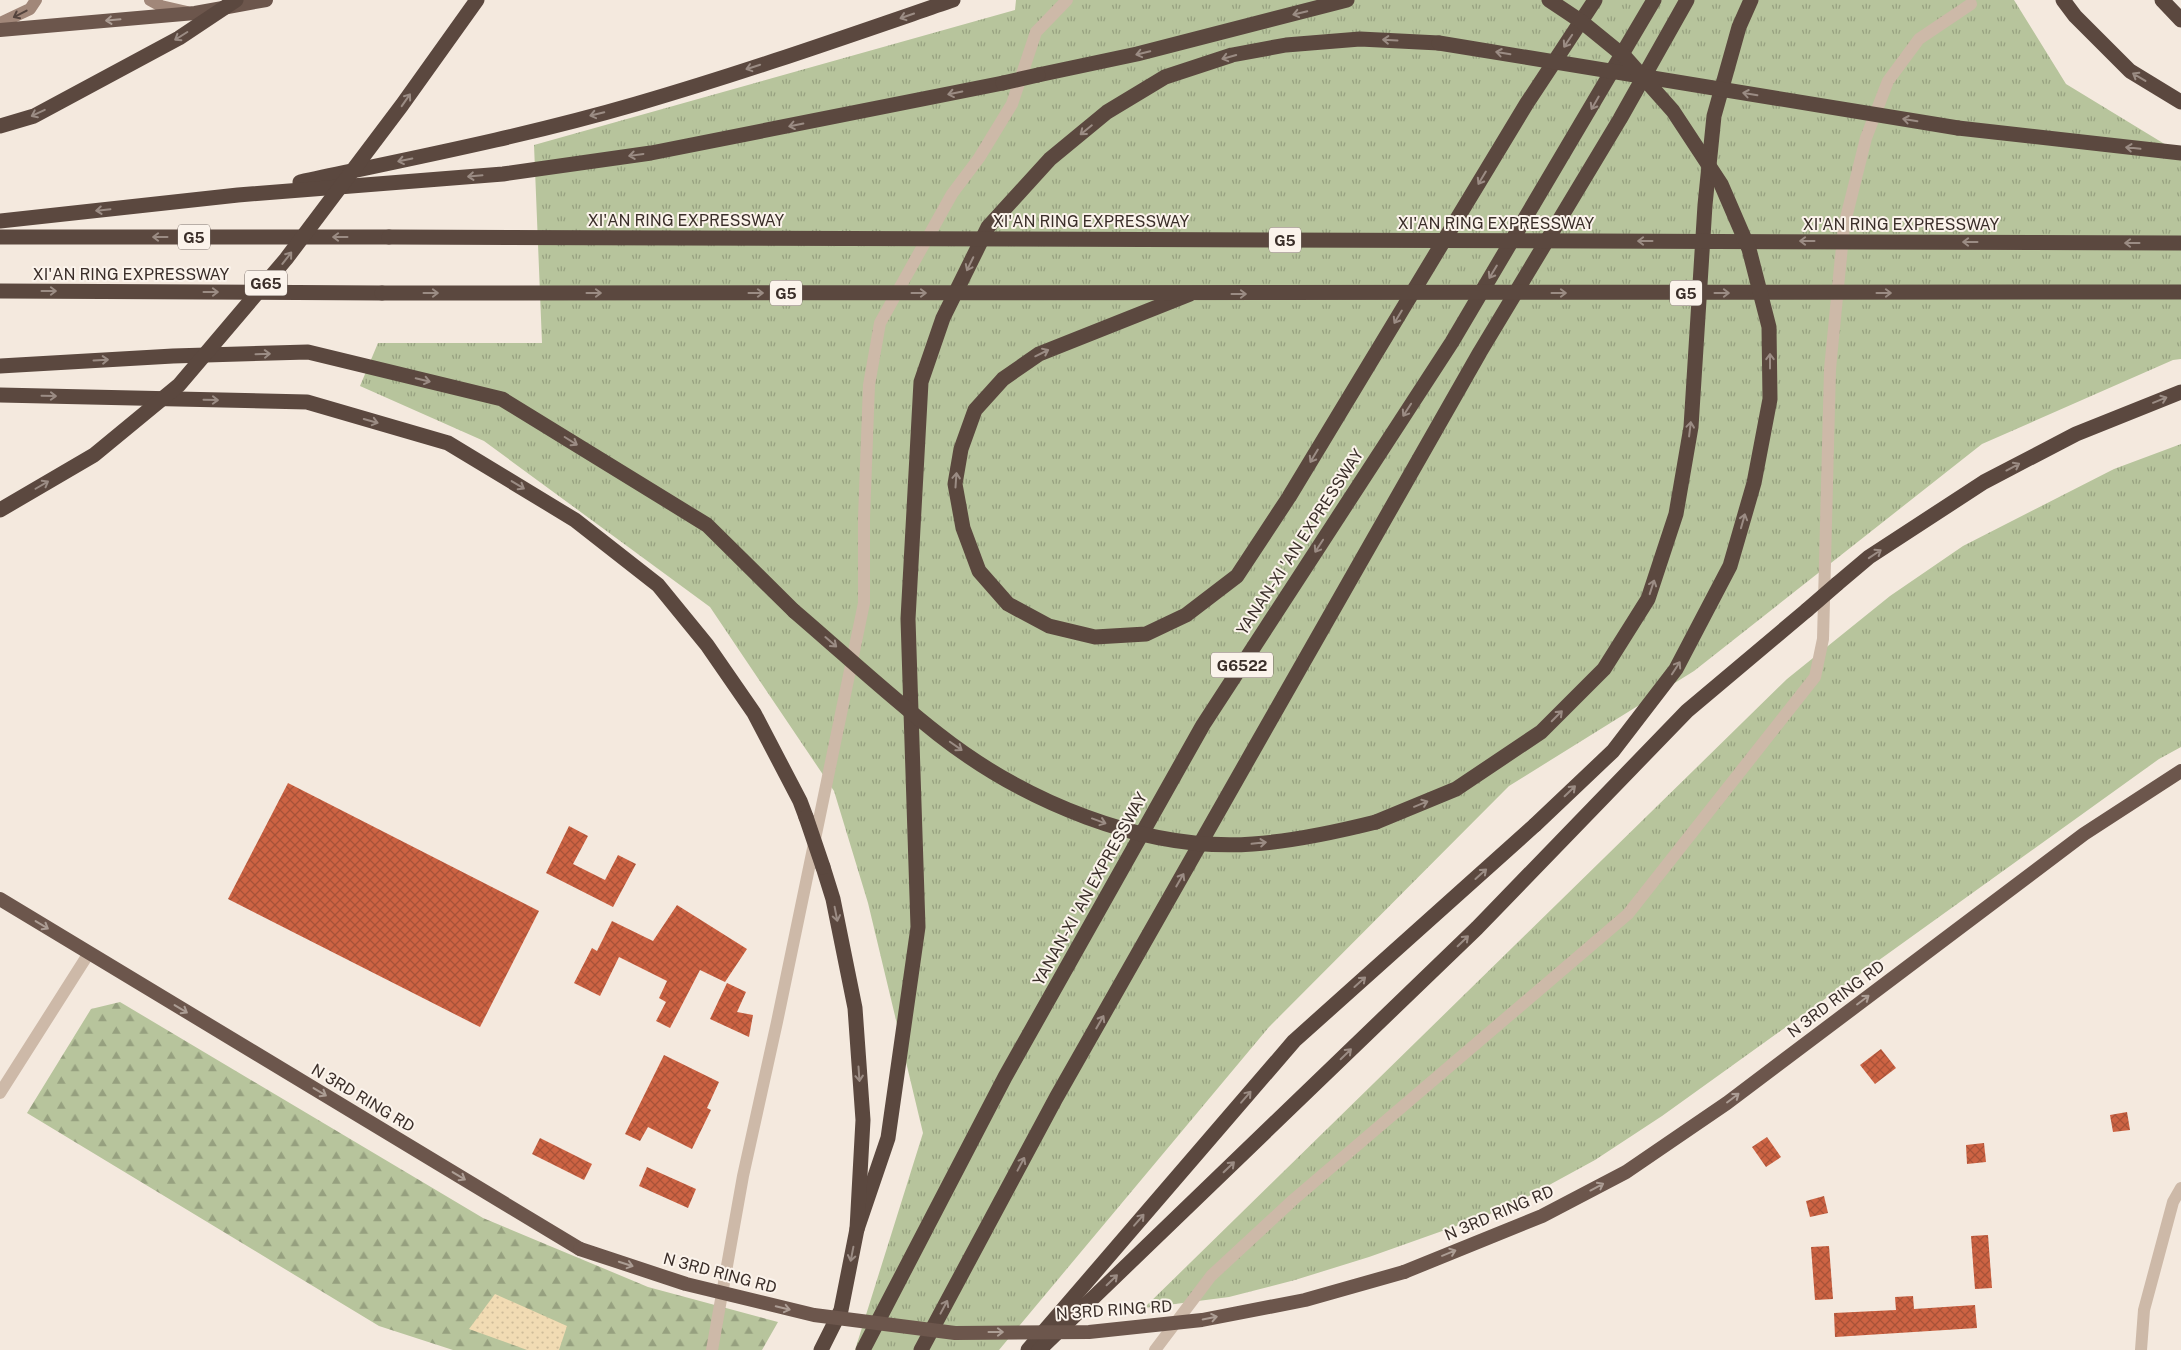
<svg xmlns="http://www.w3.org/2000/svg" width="2181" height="1350" font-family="'Public Sans',sans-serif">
  <defs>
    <pattern id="grass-tufts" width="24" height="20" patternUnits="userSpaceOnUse" patternTransform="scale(1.25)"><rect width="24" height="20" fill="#b7c49c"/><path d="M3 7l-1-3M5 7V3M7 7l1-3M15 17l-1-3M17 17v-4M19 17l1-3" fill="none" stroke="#96a07f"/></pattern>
    <pattern id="forest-firs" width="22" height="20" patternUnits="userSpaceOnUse" patternTransform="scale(1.25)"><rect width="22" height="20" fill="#b7c49c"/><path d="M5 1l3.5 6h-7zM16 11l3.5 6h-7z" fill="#96a07f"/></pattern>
    <pattern id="sand-dots" width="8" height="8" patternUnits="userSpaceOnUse" patternTransform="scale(1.25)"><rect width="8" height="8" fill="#f1dbb3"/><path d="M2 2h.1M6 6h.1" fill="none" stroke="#cfbc9a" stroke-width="1.8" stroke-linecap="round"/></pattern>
    <pattern id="building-cross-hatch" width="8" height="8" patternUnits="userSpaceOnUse" patternTransform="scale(1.25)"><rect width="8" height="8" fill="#cd6343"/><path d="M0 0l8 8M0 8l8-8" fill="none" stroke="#a75238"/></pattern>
  </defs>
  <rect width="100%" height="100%" fill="#f4e9de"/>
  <g fill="url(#grass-tufts)">
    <path d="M1016 0H2014L2066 84 2181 154V359L2173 360 1982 444 1694 671 1509 786 1269 1027 999 1350H855L923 1133 868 903 834 791 710 607 484 441 360 386 378 343H542L534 145 1015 10Z"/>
    <path d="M2181 444V747L2159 759 1662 1116 1595 1160 1507 1208 1369 1257 1295 1280 1229 1297 1144 1308 1787 679 1890 596 1963 546 2114 469Z"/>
  </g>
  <path fill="url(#forest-firs)" d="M120 1002 483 1218 648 1287 778 1322 762 1350H453L379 1326 27 1113 91 1009Z"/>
  <path fill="url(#sand-dots)" d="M495 1294 567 1326 559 1350H527L469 1329Z"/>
  <g fill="url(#building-cross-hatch)">
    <path d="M288 783 539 911 480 1027 228 899Z"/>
    <path d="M569 826 588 836 573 864 605 880 618 855 636 864 613 907 546 873Z"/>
    <path d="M677 905 747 949 725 982 700 970 670 1028 656 1021 666 1002 659 998 667 981 619 957 600 996 574 983 592 948 597 951 612 921 653 941Z"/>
    <path d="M727 983 746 992 737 1012 753 1015 749 1037 710 1019Z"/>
    <path d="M1881 1049 1896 1068 1875 1084 1860 1065Z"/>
    <path d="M664 1055 719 1082 707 1108 711 1110 692 1149 648 1127 640 1141 625 1134Z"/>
    <path d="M2127 1112 2130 1130 2113 1132 2110 1115Z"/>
    <path d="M1767 1137 1781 1157 1766 1167 1752 1147Z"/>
    <path d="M540 1138 592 1164 584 1180 532 1154Z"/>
    <path d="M1984 1143 1986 1162 1967 1164 1966 1145Z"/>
    <path d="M647 1167 696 1189 688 1208 639 1186Z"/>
    <path d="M1824 1196 1828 1213 1810 1217 1806 1201Z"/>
    <path d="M1988 1235 1992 1288 1975 1289 1971 1236Z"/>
    <path d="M1829 1246 1833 1299 1815 1300 1811 1247Z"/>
    <path d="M1913 1296 1914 1309 1975 1305 1977 1328 1835 1337 1834 1313 1896 1310 1895 1297Z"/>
  </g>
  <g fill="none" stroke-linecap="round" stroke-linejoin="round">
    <g stroke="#cdb9a8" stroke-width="12">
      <path d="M712 1350 743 1176 777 1022 864 603V518L869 385 880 323 952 194 979 158 1012 104 1036 32 1067 0"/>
      <path d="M1155 1350 1211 1276 1293 1200 1628 914 1815 677 1823 639 1830 369 1844 226 1866 138 1888 81 1919 39 1971 4"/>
    </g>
    <g stroke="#cdb9a8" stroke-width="12">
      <path d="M0 1093 89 953"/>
      <path d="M2141 1350 2144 1310 2173 1202 2181 1188"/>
    </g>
    <g stroke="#a18779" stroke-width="12">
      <path d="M150 0 161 6 187 12"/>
      <path d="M0 23 30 9 36 0"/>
    </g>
    <g stroke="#6c564c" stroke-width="14">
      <path d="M0 30 195 13 266 0"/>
      <path d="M0 899 580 1249"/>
      <path d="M1404 1272 1542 1216 1626 1172 1727 1103 2084 834 2181 771"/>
    </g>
    <g stroke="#5b483f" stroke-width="15">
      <path d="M2063 0 2075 16 2130 71 2181 102"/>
      <path d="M2162 0 2181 20"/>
      <path d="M1038 75 1137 54 1347 0"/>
      <path d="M1958 128 2181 153"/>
      <path d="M300 182C413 158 526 136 636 104 743 73 848 36 953 0"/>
      <path d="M0 221 238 195 503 174 651 153 1003 83"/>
      <path d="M0 237H389"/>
      <path d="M0 291 382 293"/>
      <path d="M1190 294 1039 354 1003 379 975 410 961 449 955 484 963 528 979 571 1008 604 1049 626 1095 637 1146 634 1186 615 1237 576 1289 497 1527 103 1595 0"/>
      <path d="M0 366 173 356 308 352 502 399 707 525 794 611"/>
      <path d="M0 395 307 402 448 443 575 520 658 585 707 645 754 713 800 801 806 817"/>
      <path d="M1837 584 1869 557 1984 482 2076 434 2181 392"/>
      <path d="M1376 822 1456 789 1541 732 1604 669 1648 599 1676 514 1691 427 1705 205 1714 116 1739 27 1751 0"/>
      <path d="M857 1229 888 1138 918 927 908 619 921 382 943 318 988 227 1050 159 1107 112 1165 77 1232 55 1286 45 1360 39 1439 43"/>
      <path d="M821 1350 841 1310 857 1229 863 1120 855 1008 833 899 823 867"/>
      <path d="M863 1350 1005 1077 1203 725 1452 342 1654 0"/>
      <path d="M921 1350 1056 1098 1254 749 1480 352 1620 119 1687 0"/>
      <path d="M1028 1350 1294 1041 1535 825"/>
      <path d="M1039 1350 1477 928 1687 711 1807 610"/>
    </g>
    <path stroke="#6c564c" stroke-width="14" d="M580 1249 686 1284 814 1315 955 1333 1089 1332 1202 1320 1305 1300 1404 1272"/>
    <g stroke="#5b483f" stroke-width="15">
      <path d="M1439 43 1958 128"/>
      <path d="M1003 83 1038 75"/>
      <path d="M0 126 34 116 179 38 236 0"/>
      <path d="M389 237 2181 243"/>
      <path d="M382 293 2181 292"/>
      <path d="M0 510 94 455 179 385 286 259 402 105 477 0"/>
      <path d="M1807 610 1837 584"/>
      <path d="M794 611C842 652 888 695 938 734 1023 801 1144 852 1253 844 1295 841 1336 832 1376 822"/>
      <path d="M806 817 823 867"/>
      <path d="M1535 825 1613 751 1676 669 1730 566 1754 483 1770 399 1769 327 1749 249 1721 184 1673 111 1625 57 1582 22 1549 0"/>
    </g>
  </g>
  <defs><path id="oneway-shaft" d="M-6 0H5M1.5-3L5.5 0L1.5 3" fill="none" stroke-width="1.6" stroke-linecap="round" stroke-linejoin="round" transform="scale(1.25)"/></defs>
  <g stroke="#9b8c84">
    <use href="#oneway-shaft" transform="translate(1300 13) rotate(166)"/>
    <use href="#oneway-shaft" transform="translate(907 16) rotate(161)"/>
    <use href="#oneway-shaft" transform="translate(181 36) rotate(148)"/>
    <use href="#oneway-shaft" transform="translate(1390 40) rotate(-177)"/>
    <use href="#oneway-shaft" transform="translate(1568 41) rotate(124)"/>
    <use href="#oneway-shaft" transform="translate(1143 53) rotate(166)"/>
    <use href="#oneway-shaft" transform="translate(1503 53) rotate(-171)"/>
    <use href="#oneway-shaft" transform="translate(1229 57) rotate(164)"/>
    <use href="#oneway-shaft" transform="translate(753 67) rotate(162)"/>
    <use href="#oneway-shaft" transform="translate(2139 77) rotate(-149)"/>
    <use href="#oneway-shaft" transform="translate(955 93) rotate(168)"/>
    <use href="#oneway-shaft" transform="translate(1750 94) rotate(-171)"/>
    <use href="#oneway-shaft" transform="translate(406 100) rotate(-55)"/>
    <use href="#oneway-shaft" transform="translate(1595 103) rotate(120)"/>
    <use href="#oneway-shaft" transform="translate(38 113) rotate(155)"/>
    <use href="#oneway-shaft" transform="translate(597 114) rotate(166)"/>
    <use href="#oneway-shaft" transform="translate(1910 120) rotate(-171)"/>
    <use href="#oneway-shaft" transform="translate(796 125) rotate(169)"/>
    <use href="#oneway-shaft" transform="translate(1086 130) rotate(141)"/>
    <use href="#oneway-shaft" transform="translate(2133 148) rotate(-174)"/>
    <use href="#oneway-shaft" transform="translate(636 155) rotate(172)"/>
    <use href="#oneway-shaft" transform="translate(405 160) rotate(168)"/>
    <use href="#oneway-shaft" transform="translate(475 176) rotate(175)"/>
    <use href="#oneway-shaft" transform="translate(1482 178) rotate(121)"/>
    <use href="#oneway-shaft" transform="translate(103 210) rotate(174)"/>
    <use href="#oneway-shaft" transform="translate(160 237) rotate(180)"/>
    <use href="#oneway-shaft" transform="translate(340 237) rotate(180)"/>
    <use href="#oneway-shaft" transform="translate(1645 241) rotate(-180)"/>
    <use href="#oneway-shaft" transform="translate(1807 241) rotate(-180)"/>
    <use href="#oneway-shaft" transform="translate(1970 242) rotate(-180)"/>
    <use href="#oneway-shaft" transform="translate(2132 243) rotate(-180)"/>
    <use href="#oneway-shaft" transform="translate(287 258) rotate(-52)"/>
    <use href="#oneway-shaft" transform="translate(970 264) rotate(116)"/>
    <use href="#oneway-shaft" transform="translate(1493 272) rotate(121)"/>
    <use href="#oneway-shaft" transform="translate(49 291)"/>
    <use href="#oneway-shaft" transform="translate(211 292)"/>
    <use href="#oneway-shaft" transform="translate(431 293)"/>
    <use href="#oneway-shaft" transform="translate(594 293)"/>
    <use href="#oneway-shaft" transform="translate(756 293)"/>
    <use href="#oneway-shaft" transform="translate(919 293)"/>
    <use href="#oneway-shaft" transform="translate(1559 293)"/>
    <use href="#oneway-shaft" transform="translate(1722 293)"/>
    <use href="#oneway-shaft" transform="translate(1884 293)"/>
    <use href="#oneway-shaft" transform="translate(1239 294)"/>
    <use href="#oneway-shaft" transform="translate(1398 317) rotate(121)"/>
    <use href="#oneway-shaft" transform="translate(1042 353) rotate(-26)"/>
    <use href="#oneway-shaft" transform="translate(263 354) rotate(-2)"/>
    <use href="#oneway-shaft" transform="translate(101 360) rotate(-3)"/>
    <use href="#oneway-shaft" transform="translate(1770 361) rotate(-90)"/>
    <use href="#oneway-shaft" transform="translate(423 380) rotate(13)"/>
    <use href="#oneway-shaft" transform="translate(49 396) rotate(1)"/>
    <use href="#oneway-shaft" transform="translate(211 400) rotate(1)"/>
    <use href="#oneway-shaft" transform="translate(2160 400) rotate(-22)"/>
    <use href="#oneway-shaft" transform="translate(1407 410) rotate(123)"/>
    <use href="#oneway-shaft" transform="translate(371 421) rotate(16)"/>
    <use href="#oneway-shaft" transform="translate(1690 429) rotate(-83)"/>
    <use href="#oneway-shaft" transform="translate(571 441) rotate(32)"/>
    <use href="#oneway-shaft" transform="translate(1314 456) rotate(121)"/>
    <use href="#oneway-shaft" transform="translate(2013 467) rotate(-28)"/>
    <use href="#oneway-shaft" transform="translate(956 480) rotate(-86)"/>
    <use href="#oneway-shaft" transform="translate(42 485) rotate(-30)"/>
    <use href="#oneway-shaft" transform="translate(518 485) rotate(31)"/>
    <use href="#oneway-shaft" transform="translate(1743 521) rotate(-74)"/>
    <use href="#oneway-shaft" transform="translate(1319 546) rotate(123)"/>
    <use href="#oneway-shaft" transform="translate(1875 554) rotate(-34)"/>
    <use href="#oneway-shaft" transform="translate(1652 587) rotate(-72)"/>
    <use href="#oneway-shaft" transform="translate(831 642) rotate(41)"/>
    <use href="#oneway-shaft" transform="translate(1676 668) rotate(-57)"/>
    <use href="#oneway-shaft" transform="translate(1557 716) rotate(-45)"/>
    <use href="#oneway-shaft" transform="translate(956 746) rotate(35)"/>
    <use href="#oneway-shaft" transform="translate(1570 791) rotate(-44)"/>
    <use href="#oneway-shaft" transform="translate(1421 804) rotate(-22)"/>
    <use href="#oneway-shaft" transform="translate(1099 821) rotate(20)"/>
    <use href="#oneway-shaft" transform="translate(1259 843) rotate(-6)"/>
    <use href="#oneway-shaft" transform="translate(1481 874) rotate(-42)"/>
    <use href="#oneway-shaft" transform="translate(1180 880) rotate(-60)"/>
    <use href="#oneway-shaft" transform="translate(836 914) rotate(79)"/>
    <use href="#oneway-shaft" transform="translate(1463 941) rotate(-44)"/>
    <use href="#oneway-shaft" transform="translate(1360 982) rotate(-42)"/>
    <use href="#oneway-shaft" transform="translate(1100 1022) rotate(-60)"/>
    <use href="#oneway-shaft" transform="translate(1346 1054) rotate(-44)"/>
    <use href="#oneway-shaft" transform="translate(859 1074) rotate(86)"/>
    <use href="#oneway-shaft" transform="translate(1246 1097) rotate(-49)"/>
    <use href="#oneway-shaft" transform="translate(1021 1164) rotate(-62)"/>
    <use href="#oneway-shaft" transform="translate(1229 1167) rotate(-44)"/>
    <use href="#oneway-shaft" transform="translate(1139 1220) rotate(-49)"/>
    <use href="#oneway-shaft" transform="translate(852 1254) rotate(101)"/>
    <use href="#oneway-shaft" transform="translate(1112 1280) rotate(-44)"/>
    <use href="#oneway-shaft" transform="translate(944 1307) rotate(-62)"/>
  </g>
  <use stroke="#54443d" href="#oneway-shaft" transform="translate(20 14) rotate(153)"/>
  <g stroke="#ac9d94">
    <use href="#oneway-shaft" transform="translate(113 20) rotate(175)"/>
    <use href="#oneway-shaft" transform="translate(42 925) rotate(31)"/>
    <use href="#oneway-shaft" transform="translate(1863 1000) rotate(-37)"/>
    <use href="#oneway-shaft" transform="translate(181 1009) rotate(31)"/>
    <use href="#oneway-shaft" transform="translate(320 1092) rotate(31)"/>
    <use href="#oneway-shaft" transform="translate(1733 1098) rotate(-37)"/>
    <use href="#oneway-shaft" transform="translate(459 1176) rotate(31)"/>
    <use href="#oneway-shaft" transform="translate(1597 1187) rotate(-28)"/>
    <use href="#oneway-shaft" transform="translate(1449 1253) rotate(-22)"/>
    <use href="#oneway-shaft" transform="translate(626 1264) rotate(18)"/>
    <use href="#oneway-shaft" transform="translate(783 1308) rotate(14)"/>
    <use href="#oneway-shaft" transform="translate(1210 1318) rotate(-11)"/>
    <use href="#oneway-shaft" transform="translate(996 1332)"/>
  </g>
  <g text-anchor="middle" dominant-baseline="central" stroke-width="4" stroke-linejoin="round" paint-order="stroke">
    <g fill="#fbf3eb" stroke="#746963" stroke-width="1">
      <rect x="178" y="224.5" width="32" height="25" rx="4"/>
      <rect x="1269" y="227.5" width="32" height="25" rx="4"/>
      <rect x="245" y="270.5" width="42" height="25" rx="4"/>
      <rect x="770" y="280.5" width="32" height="25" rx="4"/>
      <rect x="1670" y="280.5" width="32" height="25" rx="4"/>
      <rect x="1211" y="652.5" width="62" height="25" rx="4"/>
    </g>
    <g font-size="15" font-weight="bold" fill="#3a2e29">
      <text x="194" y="237">G5</text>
      <text x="1285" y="240">G5</text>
      <text x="266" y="283">G65</text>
      <text x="786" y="293">G5</text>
      <text x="1686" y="293">G5</text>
      <text x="1242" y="665">G6522</text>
    </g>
    <g font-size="16" fill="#3a2e29" stroke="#fbf3eb">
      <text x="686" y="220">XI'AN RING EXPRESSWAY</text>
      <text x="1091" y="221">XI'AN RING EXPRESSWAY</text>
      <text x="1496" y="223">XI'AN RING EXPRESSWAY</text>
      <text x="1901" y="224">XI'AN RING EXPRESSWAY</text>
      <text x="131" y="274">XI'AN RING EXPRESSWAY</text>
      <text transform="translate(1300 542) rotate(-57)">YANAN-XI 'AN EXPRESSWAY</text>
      <text transform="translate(1090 889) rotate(-61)">YANAN-XI 'AN EXPRESSWAY</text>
      <text transform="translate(1836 999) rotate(-37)">N 3RD RING RD</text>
      <text transform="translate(363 1098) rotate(31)">N 3RD RING RD</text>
      <text transform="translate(1499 1213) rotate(-23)">N 3RD RING RD</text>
      <text transform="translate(720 1273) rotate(15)">N 3RD RING RD</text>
      <text transform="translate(1114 1310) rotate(-4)">N 3RD RING RD</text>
    </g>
  </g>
</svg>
